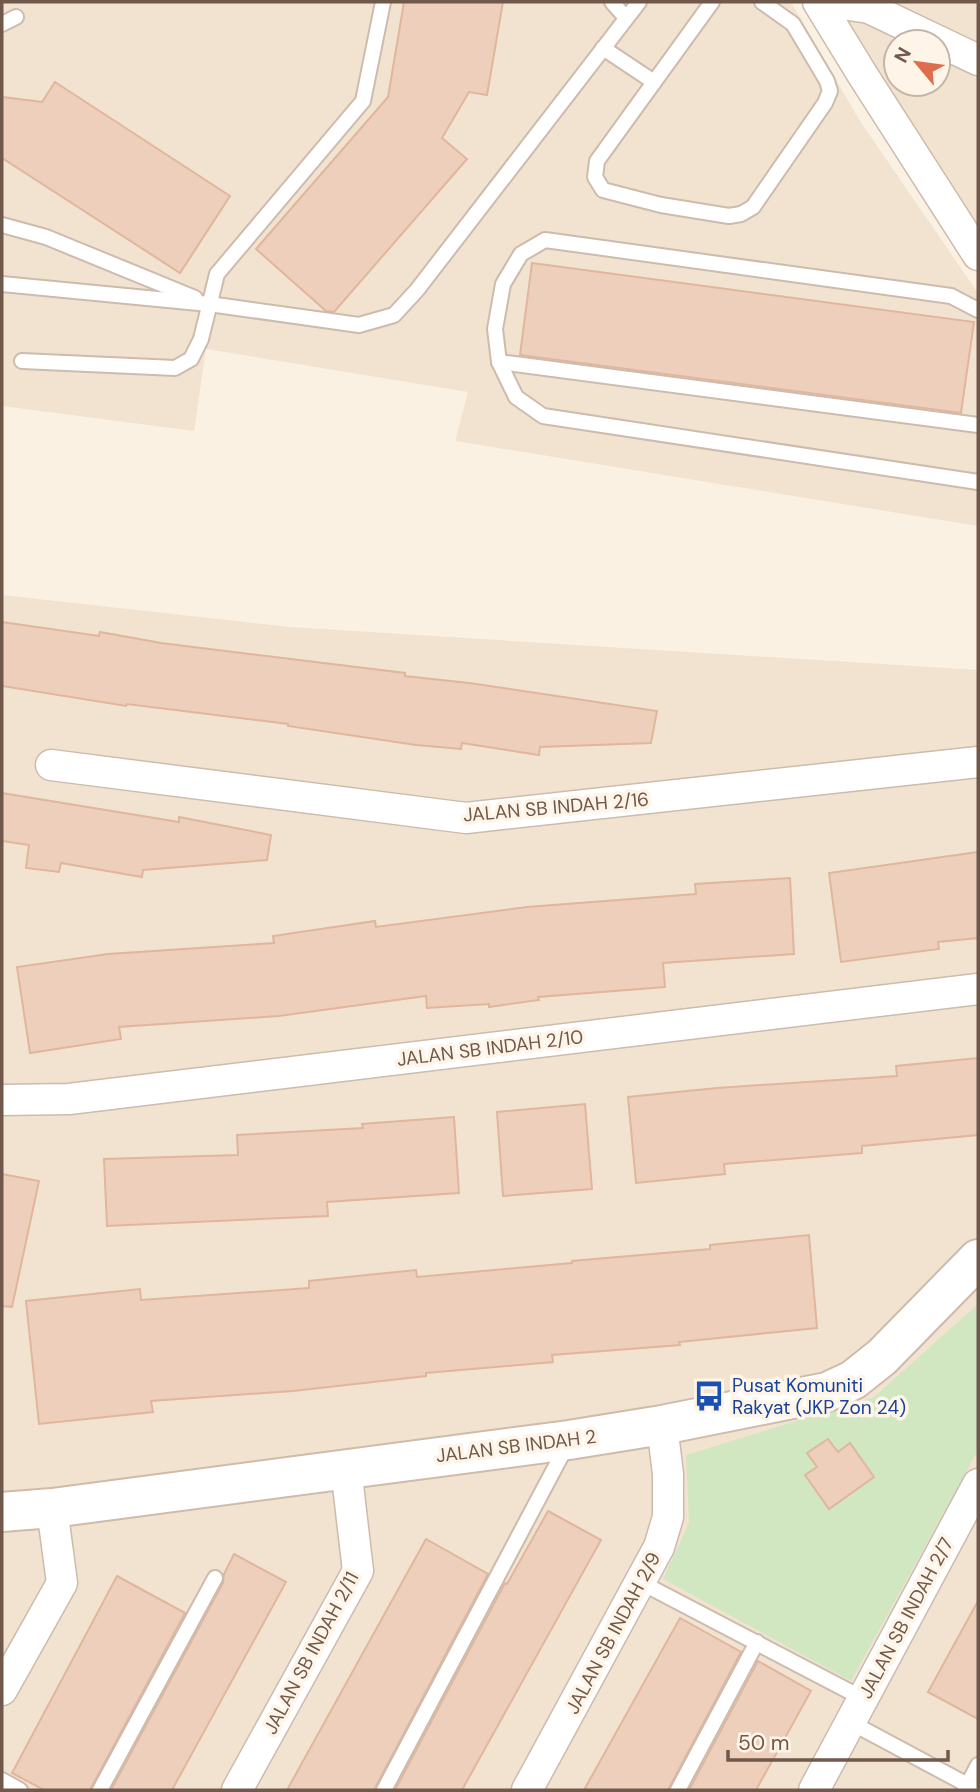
<svg xmlns="http://www.w3.org/2000/svg" width="980" height="1792" font-family="'DM Sans',sans-serif">
  <rect width="100%" height="100%" fill="#fbf1e2"/>
  <g fill="#f2e3d1" fill-rule="evenodd">
    <path d="M2 2H791L860 121 978 293V526L455 441 468 392 206 349 194 431 2 406Z"/>
    <path d="M818 2H978V226ZM896 42H938V84H896Z"/>
    <path d="M2 595 290 627 978 670V1790H2Z"/>
  </g>
  <path fill="#d1e7c2" d="M978 1304V1450L851 1681 663 1579 689 1523 686 1455 874 1397Z"/>
  <g fill="#eecfbc" stroke="#e0b69d" stroke-width="2">
    <path d="M404 2H503L487 95 469 92 442 138 467 159 334 312 326 311 256 249 388 97Z"/>
    <path d="M55 82 230 196 180 273 2 158V97L42 102Z"/>
    <path d="M532 263 974 322 961 413 520 355Z"/>
    <path d="M2 622 99 636 100 632 161 643 405 673V676L469 683 657 711 651 743 540 747 539 755 462 743 461 749 416 745 288 726V724L127 704 126 706 2 686Z"/>
    <path d="M2 793 179 822V817L271 835 267 860 143 870 142 877 61 863 59 872 26 868 29 845 2 841Z"/>
    <path d="M978 852V938L938 942 939 949 841 962 829 873Z"/>
    <path d="M790 878 794 954 663 963 665 987 538 997 539 1000 489 1007V1004L427 1008 426 996 279 1016 119 1027 121 1039 30 1053 17 967 108 954 274 943 273 936 375 921 376 927 527 907 696 894 695 884Z"/>
    <path d="M978 1058V1135L862 1146V1153L724 1164 725 1174 636 1183 628 1097 717 1088 897 1076 896 1066Z"/>
    <path d="M585 1104 592 1189 503 1196 497 1112Z"/>
    <path d="M454 1117 459 1193 327 1202 328 1216 107 1226 104 1159 238 1155 237 1135 363 1128 362 1124Z"/>
    <path d="M2 1174 39 1181 12 1307 2 1306Z"/>
    <path d="M809 1235 817 1328 679 1342 680 1345 552 1355 553 1362 426 1373V1376L293 1391 151 1401 153 1412 39 1424 26 1301 140 1289 141 1300 309 1288V1281L416 1270 417 1277 572 1263V1261L710 1249V1245Z"/>
    <path d="M828 1439 838 1452 850 1443 874 1477 829 1509 805 1475 817 1467 807 1453Z"/>
    <path d="M548 1511 601 1540 462 1790H395L505 1583 507 1584Z"/>
    <path d="M426 1539 488 1574 374 1790H287Z"/>
    <path d="M234 1554 286 1582 172 1790H111L223 1583 224 1574Z"/>
    <path d="M117 1576 185 1613 90 1790H44L12 1773Z"/>
    <path d="M978 1601V1719L928 1692Z"/>
    <path d="M680 1618 741 1652 668 1790H584Z"/>
    <path d="M758 1661 811 1691 756 1790H689Z"/>
  </g>
  <g fill="none" stroke-linecap="round" stroke-linejoin="round">
    <g stroke="#cdbbad" stroke-width="18">
      <g id="lane">
        <path d="M612 2 626 18"/>
        <path d="M712 2 597 161 595 177 603 190 661 205 729 216 741 214 753 207 825 103 830 91 827 81 793 24 762 2"/>
        <path d="M2 24 16 17"/>
        <path d="M603 48 654 82"/>
        <path d="M2 225 46 237 195 298"/>
        <path d="M2 284 209 304 359 325 394 315 417 290 639 2"/>
        <path d="M978 310 951 296 545 240 521 254 503 284 495 329 499 362 516 397 543 416 978 482"/>
        <path d="M22 361 175 368 191 359 201 339 217 274 363 101 383 2"/>
        <path d="M499 362 978 425"/>
        <path d="M642 1583 862 1698"/>
        <path d="M850 1722 977 1790"/>
        <path d="M2 1780 20 1790"/>
        <path d="M100 1790 215 1578"/>
        <path d="M384 1790 567 1445"/>
        <path d="M678 1790 757 1642"/>
        <path d="M965 1790 978 1765"/>
      </g>
    </g>
    <g stroke="#cdbbad" stroke-width="33">
      <g id="street">
        <path d="M818 2 862 74 978 255"/>
        <path d="M825 11 842 4 869 8 978 60"/>
        <path d="M51 765 466 818 978 762"/>
        <path d="M2 1100 69 1099 978 989"/>
        <path d="M2 1690 62 1583 52 1508"/>
        <path d="M237 1790 358 1571 346 1468"/>
        <path d="M527 1790 659 1547 668 1517V1474L662 1425"/>
        <path d="M814 1790 978 1484"/>
      </g>
    </g>
    <g stroke="#d0baaa" stroke-width="42">
      <path id="secondary" d="M2 1512 52 1508 569 1440 662 1425 827 1392 853 1380 882 1357 978 1259"/>
    </g>
    <use href="#lane" stroke="#fff" stroke-width="14"/>
    <use href="#street" stroke="#fff" stroke-width="30"/>
    <use href="#secondary" stroke="#fff" stroke-width="38"/>
  </g>
  <defs>
    <g id="bus-bare" transform="scale(2.415)"><path d="M-5-6H5V4H4V6H2V4H-2V6H-4V4H-5ZM-3.5-4V0h7V-4ZM-3.5 1.2v1.5H-2V1.2ZM2 1.2v1.5H3.5V1.2Z" fill="#1a4fb4" stroke="#fef5e8" stroke-width="2.5" paint-order="stroke"/></g>
  </defs>
  <g fill-rule="evenodd">
    <use href="#bus-bare" x="709" y="1396"/>
  </g>
  <g text-anchor="middle" dominant-baseline="central" stroke-width="7" stroke-linejoin="round" paint-order="stroke">
    <g font-size="19" fill="#70584a" stroke="#fef5e8">
      <text transform="translate(556 807) rotate(-5)">JALAN SB INDAH 2/16</text>
      <text transform="translate(490 1048) rotate(-7)">JALAN SB INDAH 2/10</text>
      <text transform="translate(516 1446) rotate(-7)">JALAN SB INDAH 2</text>
      <text transform="translate(906 1618) rotate(-62)">JALAN SB INDAH 2/7</text>
      <text transform="translate(613 1633) rotate(-62)">JALAN SB INDAH 2/9</text>
      <text transform="translate(311 1653) rotate(-62)">JALAN SB INDAH 2/11</text>
    </g>
    <g font-size="19" fill="#164399" stroke="#fef5e8" text-anchor="start">
      <text x="732" y="1385">Pusat Komuniti<tspan x="732" dy="22">Rakyat (JKP Zon 24)</tspan></text>
    </g>
  </g>
  <rect width="980" height="1792" fill="none" stroke="#70584a" stroke-width="7"/>
  <g transform="translate(917 63) rotate(299)"><circle r="33" fill="#fef5e8" stroke="#c5b6a9" stroke-width="2"/>
  <path d="M0-5L12 26L0 18L-12 26Z" fill="#de6d4e"/>
  <text y="-10" font-size="19" font-weight="bold" text-anchor="middle" fill="#70584a">N</text>
  </g>
  <path d="M728 1750v10h220v-10" fill="none" stroke="#70584a" stroke-width="3.5"/>
  <text x="738" y="1750" font-size="21" fill="#70584a" stroke="#fef5e8" stroke-width="5" paint-order="stroke">50 m</text>
</svg>
